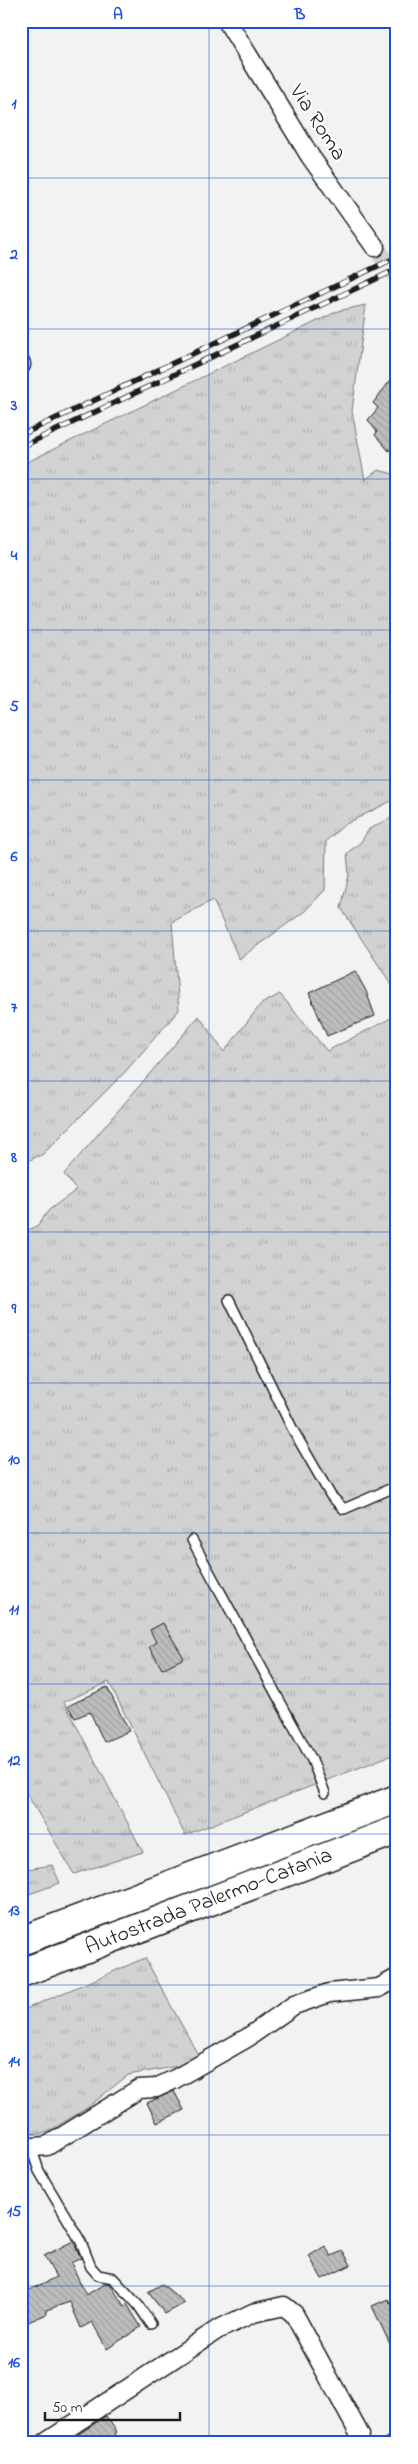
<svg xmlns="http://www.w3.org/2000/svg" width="418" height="2464" font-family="'Indie Flower',sans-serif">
  <defs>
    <pattern id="grass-tufts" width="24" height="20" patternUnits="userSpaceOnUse" patternTransform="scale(1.25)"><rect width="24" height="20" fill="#d2d2d2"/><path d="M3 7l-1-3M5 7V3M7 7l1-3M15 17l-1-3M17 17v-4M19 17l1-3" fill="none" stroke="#b4b4b4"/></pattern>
    <pattern id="building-back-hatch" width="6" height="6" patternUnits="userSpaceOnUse" patternTransform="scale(1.25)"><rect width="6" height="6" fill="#bdbdbd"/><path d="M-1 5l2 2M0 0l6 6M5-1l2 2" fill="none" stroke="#a2a2a2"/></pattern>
  </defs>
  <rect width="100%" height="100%" fill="#f2f2f2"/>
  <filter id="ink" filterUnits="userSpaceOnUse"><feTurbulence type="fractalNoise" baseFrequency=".02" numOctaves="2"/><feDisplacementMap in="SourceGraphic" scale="10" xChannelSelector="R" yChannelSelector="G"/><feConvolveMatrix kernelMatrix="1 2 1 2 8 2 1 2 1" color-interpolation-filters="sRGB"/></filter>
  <g filter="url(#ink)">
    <g fill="url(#grass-tufts)" stroke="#777">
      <path d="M366 305 352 411 365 480 378 470 397 475V798L344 825 326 841 325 890 305 911 239 959 213 900 172 922 179 1010 125 1072 43 1154 21 1164V465L338 311Z"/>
      <path d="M397 815V993L341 908 349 875 347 853 361 842 369 829Z"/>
      <path d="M280 994 327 1051 393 1017 397 1023V1196L391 1201 397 1210V1753L185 1835 109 1682 64 1702 143 1852 74 1874 21 1784V1234L38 1225 49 1210 76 1190 64 1174 199 1016 224 1052 261 1004Z"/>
      <path d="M52 1865 60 1883 21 1897V1870Z"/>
      <path d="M145 1958 202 2062 128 2075 87 2108 46 2133 21 2134V2011Z"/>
    </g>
    <g fill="url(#building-back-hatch)" stroke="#1c1c1c">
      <path d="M397 372V439L389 451 375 435 377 432 368 420 378 408 373 403Z"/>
      <path d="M355 971 366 991 375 1016 327 1036 309 993Z"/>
      <path d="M163 1623 184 1658 162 1669 149 1647 156 1642 150 1630Z"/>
      <path d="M107 1687 129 1731 104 1742 90 1712 75 1718 68 1706Z"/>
      <path d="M174 2091 184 2110 157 2123 147 2103Z"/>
      <path d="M73 2241 81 2258 71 2263 86 2295 106 2283 110 2284 124 2306 127 2304 141 2327 107 2349 92 2322 81 2328 70 2302 46 2310 47 2314 21 2325V2294L56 2277 44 2256Z"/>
      <path d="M325 2246 331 2256 343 2251 351 2265 322 2279 309 2256Z"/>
      <path d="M162 2284 185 2303 165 2314 148 2292Z"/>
      <path d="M388 2299 397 2314V2359L372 2306Z"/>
      <path d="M106 2416 117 2432 115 2434 121 2443H65Z"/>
    </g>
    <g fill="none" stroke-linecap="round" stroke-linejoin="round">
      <path stroke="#d2d2d2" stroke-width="18" stroke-dasharray="18 9" stroke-linecap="butt" d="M375 247 397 276"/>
      <g stroke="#1c1c1c" stroke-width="12">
        <g id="lane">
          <path d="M229 1300 293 1430 331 1496 344 1509 397 1486"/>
          <path d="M192 1540 312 1760 325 1793"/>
          <path d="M31 2147 39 2171 81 2242 91 2267 98 2275 113 2278 138 2305 151 2324"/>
          <path d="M388 2443 397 2438"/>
        </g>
      </g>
      <g stroke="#1c1c1c" stroke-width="21">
        <g id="street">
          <path d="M227 21 310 156 375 247"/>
          <path d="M21 364V365"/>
          <path d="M21 2148 47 2146 139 2089 156 2088 175 2079 247 2038 294 2005 329 1993 379 1988 397 1978"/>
          <path d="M45 2443 217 2330 253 2313 284 2306 294 2314 360 2435"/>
        </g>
      </g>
      <g stroke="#1c1c1c" stroke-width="31">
        <g id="highway">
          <path d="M21 1941 397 1799"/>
          <path d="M21 1973 397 1830"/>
        </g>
      </g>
      <use href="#lane" stroke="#fff" stroke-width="9"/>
      <use href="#street" stroke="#fff" stroke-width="18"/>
      <use href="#highway" stroke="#fff" stroke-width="28"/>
      <g stroke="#1c1c1c" stroke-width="5.5">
        <g id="rail">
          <path d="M21 435 397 257"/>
          <path d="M21 447 397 269"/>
        </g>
      </g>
      <use href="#rail" stroke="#fff" stroke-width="4" stroke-dasharray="11" stroke-linecap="butt"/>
    </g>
  </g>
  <path fill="none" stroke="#1d4ed8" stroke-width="1" stroke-opacity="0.55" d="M209 21V2443M21 178H397M21 329H397M21 479H397M21 630H397M21 780H397M21 931H397M21 1081H397M21 1232H397M21 1383H397M21 1533H397M21 1684H397M21 1834H397M21 1985H397M21 2135H397M21 2286H397"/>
  <g text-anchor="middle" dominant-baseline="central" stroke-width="4" stroke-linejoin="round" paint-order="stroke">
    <g font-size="22" fill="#1c1c1c" stroke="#fff">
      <text transform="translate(317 123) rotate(57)">Via Roma</text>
      <text transform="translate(209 1902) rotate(-21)">Autostrada Palermo-Catania</text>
    </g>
  </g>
  <rect width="418" height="2464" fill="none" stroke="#fff" stroke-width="55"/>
  <path d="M45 2412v8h135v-8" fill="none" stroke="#1c1c1c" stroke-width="2.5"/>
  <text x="52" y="2412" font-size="15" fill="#1c1c1c" stroke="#ffffff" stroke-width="4" paint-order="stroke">50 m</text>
  <rect x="28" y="28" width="362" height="2408" fill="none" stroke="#1d4ed8" stroke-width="2"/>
  <g font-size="16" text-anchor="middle" font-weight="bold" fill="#1d4ed8">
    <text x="118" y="19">A</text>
    <text x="300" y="19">B</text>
    <text x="14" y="108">1</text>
    <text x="14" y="259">2</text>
    <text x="14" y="410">3</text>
    <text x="14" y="560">4</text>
    <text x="14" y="711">5</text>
    <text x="14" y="861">6</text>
    <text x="14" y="1012">7</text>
    <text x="14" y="1162">8</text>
    <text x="14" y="1313">9</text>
    <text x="14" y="1464">10</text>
    <text x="14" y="1614">11</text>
    <text x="14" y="1765">12</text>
    <text x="14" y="1915">13</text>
    <text x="14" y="2066">14</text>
    <text x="14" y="2216">15</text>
    <text x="14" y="2367">16</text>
  </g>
</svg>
